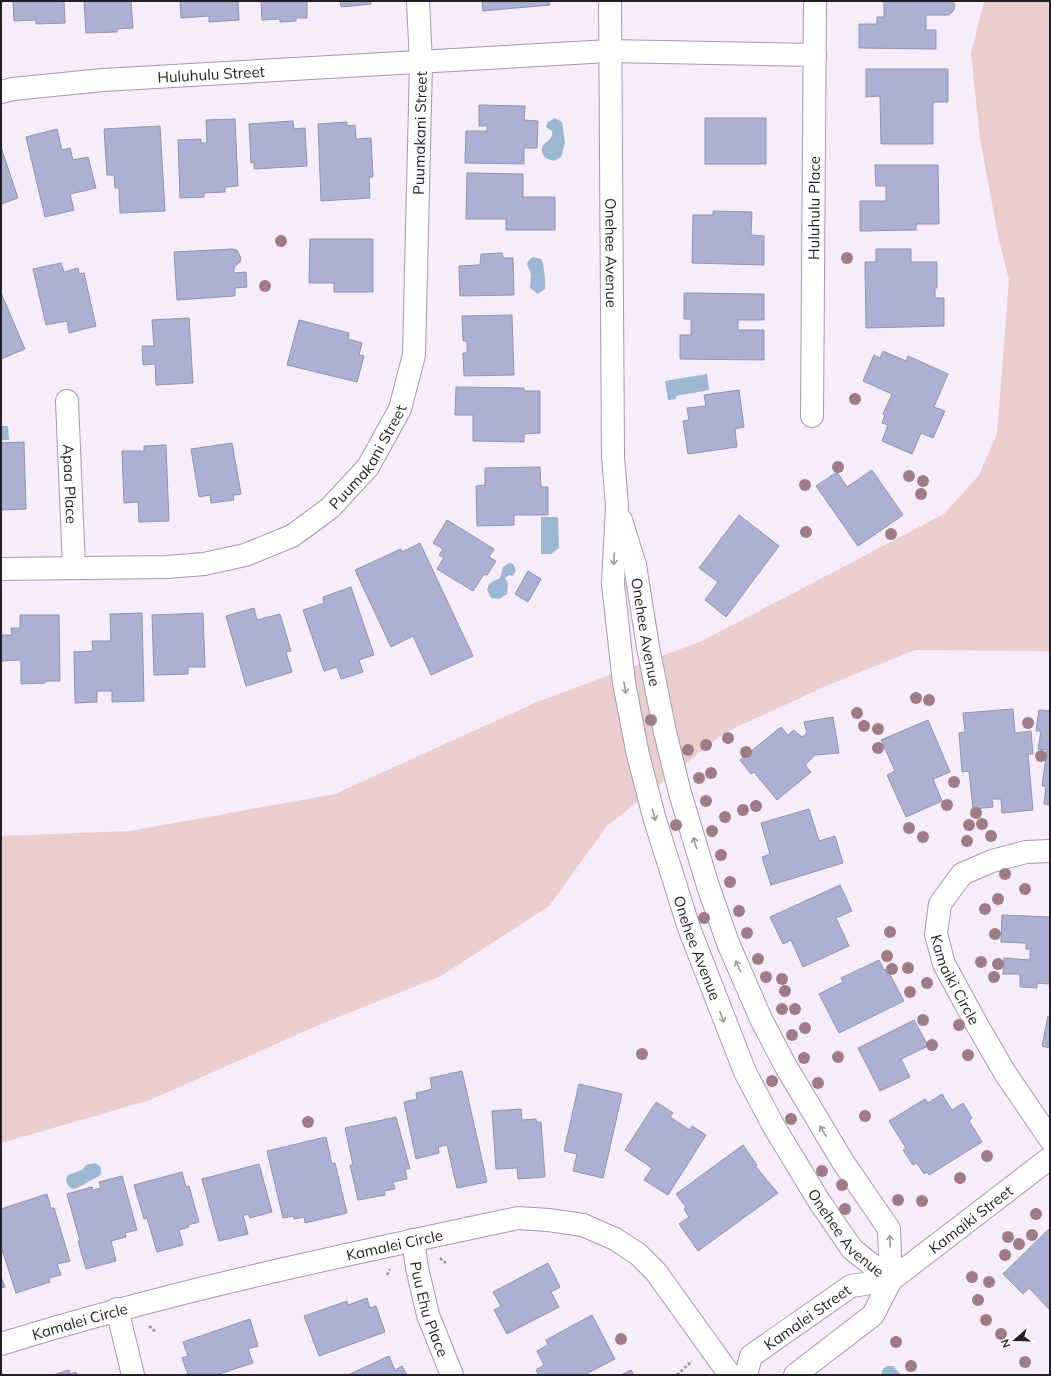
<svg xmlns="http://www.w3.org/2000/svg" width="1051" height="1376" font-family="Mulish,sans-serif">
  <rect width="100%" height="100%" fill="#f6ecfc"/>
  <path fill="#e9cecd" d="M984 1H1050V651L915 650 828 685 724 733 607 826 549 906 441 976 321 1024 150 1100 1 1143V836L130 831 335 794 537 702 702 641 944 514 979 475 997 434 1009 280 998 236 980 139 971 53Z"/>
  <g fill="#9bb7d2">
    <path d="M555 118 562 122 565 143 561 157 554 161 545 158C534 141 555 144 552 131L546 127 547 123Z"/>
    <path d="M533 257 541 259C544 262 546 285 545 289L538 294 530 288 531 274 527 264 529 260Z"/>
    <path d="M707 374 709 390 676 396V399L668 400 665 381Z"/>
    <path d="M1 426H8L9 440H1Z"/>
    <path d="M541 517H558L559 548 551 554H541Z"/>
    <path d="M509 563 513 564 516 570 513 576 509 575 505 578 508 583 507 594 499 599 491 598 487 590C489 582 493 581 500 578L503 567Z"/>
    <path d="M95 1163 101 1167V1173L99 1176 77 1188 73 1189C67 1186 64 1181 68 1175L82 1170 86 1165Z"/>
    <path d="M887 1366H893L901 1375H881L883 1369Z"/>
  </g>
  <g fill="#acb0d3" stroke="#9093ad">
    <path d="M13 1H64L65 23 36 24V20L14 21Z"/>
    <path d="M84 1H131L133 28 117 29V32L86 33Z"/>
    <path d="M180 1H238L239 20 209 22V16L181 18Z"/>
    <path d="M261 1H307V18H296V21L280 22V19L262 20Z"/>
    <path d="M340 1H370L371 4 341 7Z"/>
    <path d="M482 1H549L550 5 483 11Z"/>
    <path d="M884 1H952L955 4 954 10 949 15H926V30H936V49L859 48V24H877V17H884Z"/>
    <path d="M866 69H948V102H933V144H881L880 96 866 97Z"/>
    <path d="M479 105 525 106 524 120 538 121 537 148H524V164L465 163 466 131H487V126H479Z"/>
    <rect x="705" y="118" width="61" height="46"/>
    <path d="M235 119 238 186 225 187V192L204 193V197L180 198 178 140 201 139V143H207L206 120Z"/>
    <path d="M293 121 294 129 305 128 307 166 254 169V162L251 163 249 124Z"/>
    <path d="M347 122V126L355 125 356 139 371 138 373 177H369L370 198 321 201 318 124Z"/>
    <path d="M160 126 165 211 120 213 119 188H115L114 175H107L104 129Z"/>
    <path d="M57 129 62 150 70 148 73 160 88 157 96 188 70 194 74 210 45 217 26 137Z"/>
    <path d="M1 147 18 198 1 204Z"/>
    <path d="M875 165H938L939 224H916V230L860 231V201H886V186H876Z"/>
    <path d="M467 173 523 174V197H555V230H506V219H466Z"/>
    <path d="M713 211 752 212 751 235 764 236V265L692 263 693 215H713Z"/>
    <path d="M310 239H373V292H334V283H309Z"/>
    <path d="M233 249 237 250 241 258 240 262 234 267V273L246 272 247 287 235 288V296L177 300 174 252Z"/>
    <path d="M876 249H911V262H937V288H935V298H944V326L866 328 865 262H876Z"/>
    <path d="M502 253 503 258H513L514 295 460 296 459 266 480 265 481 254Z"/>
    <path d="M61 263 64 272 78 268 79 274 84 273 96 326 69 333 67 321 46 325 33 269Z"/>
    <path d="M1 293 25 349 1 359Z"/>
    <path d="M684 293 764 294V320H738V330H764V360L680 359V335H691V319H684Z"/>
    <path d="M512 315 514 375 464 376 463 353H467V341H463L462 316Z"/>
    <path d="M189 318 193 383 156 385 155 364 143 365 142 346H154L152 320Z"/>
    <path d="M299 320 349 333 348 339 362 343 359 355 364 356 357 382 287 365Z"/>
    <path d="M883 351 906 361 908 356 948 374 934 407 945 411 933 438 921 433 912 454 882 441 888 425 882 423 885 415 883 414 892 394 863 381 874 355 880 358Z"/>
    <path d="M456 387 524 388V391H540V433L524 434V442L473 441V415H455Z"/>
    <path d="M739 390 744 427 735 429 737 447 688 454 683 421 689 420 687 408 706 406 704 395Z"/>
    <path d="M24 442 26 509 1 510V443Z"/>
    <path d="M232 443 241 494 233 495 234 500 211 503 210 495 199 497 191 449Z"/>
    <path d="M166 445 169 521 139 522 138 502 124 503 122 451H144V446Z"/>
    <path d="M540 467 541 487H548V515H514V525L477 526 476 486 485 485V468Z"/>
    <path d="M872 470 903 515 858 546 816 486 837 472 847 487Z"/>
    <path d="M739 515 779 546 726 617 705 600 718 582 699 568Z"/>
    <path d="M447 520 494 549 489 557 496 561 487 575 484 574 473 591 437 569 444 558 439 555 443 549 433 543Z"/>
    <path d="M420 543 473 656 431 675 413 636 391 647 355 570 401 549 402 552Z"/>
    <path d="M528 571 541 579 528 602 515 594Z"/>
    <path d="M351 587 374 655 359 660 363 672 341 679 337 667 324 671 303 610 324 603 323 597Z"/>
    <path d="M254 608 257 620 280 614 291 651 286 652 292 672 246 686 226 616Z"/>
    <path d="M142 613 144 701 112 702V691H97V702L75 703 74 652 93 651 92 641H111L110 614Z"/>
    <path d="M203 613 205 667H188V674L154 675 152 615Z"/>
    <path d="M20 615H59L60 681H45V683L21 684V660L1 661V635H12L11 628H20Z"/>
    <path d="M1013 709 1015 733 1031 731 1033 754H1028L1033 810 1002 813 1001 799H992L993 807 973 809 969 771 962 772 959 733 965 732 963 713Z"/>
    <path d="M1039 710 1050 711V805L1044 804 1046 786H1042L1047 750 1038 749 1041 731H1036Z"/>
    <path d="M833 717 839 753 815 755 805 765 811 772 777 800 754 772 751 774 740 760 781 727 788 735 794 730 802 737 807 733 804 722Z"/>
    <path d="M928 720 950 772 933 779 942 801 906 817 887 775 895 771 881 740Z"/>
    <path d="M809 809 819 841 835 836 843 863 771 885 762 857 770 854 761 823Z"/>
    <path d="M840 885 852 911 836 918 849 946 803 967 791 940 783 944 770 917Z"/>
    <path d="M1002 915 1050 917V984L1037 983V988L1020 987V974H1003L1004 958 1030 960V949H1026V943L1001 942Z"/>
    <path d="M879 960 884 970 887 969 904 1001 839 1033 819 994 843 982 841 978Z"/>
    <path d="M1048 1016 1050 1017V1048L1042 1046Z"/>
    <path d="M914 1020 928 1046 901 1059 910 1077 880 1091 858 1048Z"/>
    <path d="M462 1071 487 1182 457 1188 447 1145 438 1147 439 1153 416 1159 404 1102 417 1099 416 1093 432 1089 430 1078Z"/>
    <path d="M579 1084 622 1094 603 1178 573 1171 577 1154 564 1151Z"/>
    <path d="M942 1094 952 1110 963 1103 972 1118 969 1121 982 1142 929 1175 927 1172 924 1174 917 1163 913 1165 903 1150 906 1148 889 1121 925 1099 928 1103Z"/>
    <path d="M656 1102 673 1113 670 1117 690 1130 692 1126 706 1135 668 1195 644 1180 652 1168 625 1150Z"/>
    <path d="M521 1109 522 1120 536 1119V1122H541L545 1177 518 1179 517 1168 496 1169 492 1111Z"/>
    <path d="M396 1117 410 1169H405L407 1179 393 1182 395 1189 384 1191 385 1195 358 1200 350 1165H353L345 1128Z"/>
    <path d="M326 1137 332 1164 335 1163 347 1213 305 1223 304 1217 294 1219V1216L283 1218 267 1151Z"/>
    <path d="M743 1145 757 1165 755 1166 778 1193 698 1251 679 1224 689 1217 684 1209 686 1207 676 1194Z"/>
    <path d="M259 1164 272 1212 250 1218 248 1214 243 1215 248 1234 219 1241 202 1179Z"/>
    <path d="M182 1172 186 1187 189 1186 199 1222 188 1225 189 1227 179 1230 183 1245 157 1252 147 1218 144 1219 134 1185Z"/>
    <path d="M122 1176 137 1230 125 1233 126 1237 111 1241 116 1261 86 1269 78 1241H80L67 1194 92 1187 93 1190 101 1188 99 1182Z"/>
    <path d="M47 1194 51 1208H54L70 1261 57 1264 61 1275 49 1278 50 1282 16 1293 1 1246V1209Z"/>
    <path d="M1050 1228V1310L1029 1288 1023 1294 1003 1274Z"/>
    <path d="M548 1263 560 1287 551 1292 559 1307 507 1334 494 1310 501 1306 493 1292Z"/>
    <path d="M1 1277 5 1287 1 1288Z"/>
    <path d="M367 1298 370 1308 376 1306 385 1332 319 1356 304 1316 347 1301 348 1305Z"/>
    <path d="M592 1315 615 1359 584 1375H539L536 1370 544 1365 537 1351 548 1345 546 1340Z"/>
    <path d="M250 1319 258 1346 248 1349 253 1363 216 1375H188L182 1358 188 1356 183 1342Z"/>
    <path d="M389 1356 395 1370 402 1366 407 1375H348Z"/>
    <path d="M69 1370 70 1374 76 1372 77 1375H53Z"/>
    <path d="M631 1370 634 1375H621Z"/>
  </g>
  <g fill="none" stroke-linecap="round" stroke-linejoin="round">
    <g stroke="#a697af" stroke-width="24">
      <g id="street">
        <path id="s1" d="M1 92 13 89 103 80 609 51 815 55"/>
        <path id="s2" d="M67 401 74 568"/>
        <path id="s3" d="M812 416 815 1"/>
        <path id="s4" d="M1 569 167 567 204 564 245 555 292 536 330 508 368 467 400 409 414 355 421 63 418 1"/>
        <path id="s5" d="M1050 851 1026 852 992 861 962 874 940 904 936 934 944 964 976 1023 1005 1073 1050 1139"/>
        <path id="s6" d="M413 1240 417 1268 428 1315 452 1375"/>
        <path d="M117 1309 133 1375"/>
        <path id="s7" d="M1 1344C171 1291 344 1255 518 1218L548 1220 583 1225 615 1239 638 1254 656 1272 730 1375"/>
        <path id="s8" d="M746 1375 751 1356 851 1286 891 1280"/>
        <path id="s9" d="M795 1375 873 1315 891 1280 1050 1158"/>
      </g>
    </g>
    <g stroke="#a697af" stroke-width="24">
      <g id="secondary">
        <path id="s10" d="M610 1 613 456 617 506 613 584 624 683 638 755 655 820 689 928 745 1072 773 1125 819 1201 852 1249 891 1280"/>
        <path id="s11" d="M621 520 635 565 648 647 665 732 680 793 708 886 728 943 761 1019 785 1065 843 1162 889 1229 891 1280"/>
      </g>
    </g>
    <g stroke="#9a929f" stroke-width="2.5" stroke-dasharray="3 2" stroke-linecap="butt">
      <path d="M440 1258 446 1263"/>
      <path d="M387 1275 390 1269"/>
      <path d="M149 1326 155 1331"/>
      <path d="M677 1375 692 1361"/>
    </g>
    <use href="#street" stroke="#fff" stroke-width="22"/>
    <use href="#secondary" stroke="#fff" stroke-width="22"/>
  </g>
  <g fill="#9e7c85">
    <circle cx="281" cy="241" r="6"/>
    <circle cx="847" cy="258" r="6"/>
    <circle cx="265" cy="286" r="6"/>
    <circle cx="855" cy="399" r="6"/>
    <circle cx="838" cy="467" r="6"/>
    <circle cx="909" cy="476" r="6"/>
    <circle cx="923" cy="481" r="6"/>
    <circle cx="805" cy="485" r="6"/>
    <circle cx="921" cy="494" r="6"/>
    <circle cx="806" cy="532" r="6"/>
    <circle cx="891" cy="534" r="6"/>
    <circle cx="916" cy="698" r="6"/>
    <circle cx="929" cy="700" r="6"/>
    <circle cx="857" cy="713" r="6"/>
    <circle cx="651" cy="720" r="6"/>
    <circle cx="1028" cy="723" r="6"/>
    <circle cx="864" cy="726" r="6"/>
    <circle cx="878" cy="729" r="6"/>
    <circle cx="728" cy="738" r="6"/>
    <circle cx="706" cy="745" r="6"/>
    <circle cx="878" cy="748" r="6"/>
    <circle cx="688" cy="750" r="6"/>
    <circle cx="746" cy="752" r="6"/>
    <circle cx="1041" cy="756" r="6"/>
    <circle cx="711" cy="773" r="6"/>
    <circle cx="699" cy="778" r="6"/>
    <circle cx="954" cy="782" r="6"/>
    <circle cx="706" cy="801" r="6"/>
    <circle cx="947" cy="805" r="6"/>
    <circle cx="756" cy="806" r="6"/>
    <circle cx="743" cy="810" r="6"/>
    <circle cx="976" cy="813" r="6"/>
    <circle cx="725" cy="817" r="6"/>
    <circle cx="982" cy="824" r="6"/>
    <circle cx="676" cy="825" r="6"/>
    <circle cx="969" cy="825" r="6"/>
    <circle cx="909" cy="828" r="6"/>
    <circle cx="712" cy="831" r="6"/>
    <circle cx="991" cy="836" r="6"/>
    <circle cx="923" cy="837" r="6"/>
    <circle cx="967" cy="841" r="6"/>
    <circle cx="721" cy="855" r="6"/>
    <circle cx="1005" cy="874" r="6"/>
    <circle cx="730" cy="882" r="6"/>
    <circle cx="1025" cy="889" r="6"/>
    <circle cx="998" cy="899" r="6"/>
    <circle cx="985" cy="909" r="6"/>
    <circle cx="739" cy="911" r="6"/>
    <circle cx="704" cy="918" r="6"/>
    <circle cx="890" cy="932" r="6"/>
    <circle cx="747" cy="933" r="6"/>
    <circle cx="995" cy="934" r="6"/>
    <circle cx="887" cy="956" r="6"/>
    <circle cx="758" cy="959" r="6"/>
    <circle cx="981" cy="962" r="6"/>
    <circle cx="998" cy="964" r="6"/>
    <circle cx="908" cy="968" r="6"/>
    <circle cx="892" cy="969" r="6"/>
    <circle cx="766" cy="977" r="6"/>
    <circle cx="994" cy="977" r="6"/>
    <circle cx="782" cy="979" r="6"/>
    <circle cx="927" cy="983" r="6"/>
    <circle cx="785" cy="991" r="6"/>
    <circle cx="910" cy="992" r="6"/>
    <circle cx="782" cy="1009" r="6"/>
    <circle cx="795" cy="1009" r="6"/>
    <circle cx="923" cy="1020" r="6"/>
    <circle cx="959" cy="1025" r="6"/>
    <circle cx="805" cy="1028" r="6"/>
    <circle cx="792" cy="1035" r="6"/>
    <circle cx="932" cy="1045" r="6"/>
    <circle cx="642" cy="1054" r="6"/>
    <circle cx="968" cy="1055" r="6"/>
    <circle cx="838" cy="1057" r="6"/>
    <circle cx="804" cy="1058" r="6"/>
    <circle cx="772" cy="1081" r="6"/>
    <circle cx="818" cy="1083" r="6"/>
    <circle cx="865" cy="1116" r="6"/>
    <circle cx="791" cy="1119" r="6"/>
    <circle cx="308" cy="1122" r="6"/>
    <circle cx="987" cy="1156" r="6"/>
    <circle cx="822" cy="1171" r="6"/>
    <circle cx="960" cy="1178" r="6"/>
    <circle cx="842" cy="1185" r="6"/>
    <circle cx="898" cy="1200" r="6"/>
    <circle cx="922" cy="1201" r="6"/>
    <circle cx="845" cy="1209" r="6"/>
    <circle cx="1036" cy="1214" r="6"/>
    <circle cx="1032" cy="1235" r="6"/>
    <circle cx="1008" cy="1237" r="6"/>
    <circle cx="1019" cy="1244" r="6"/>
    <circle cx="1005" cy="1255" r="6"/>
    <circle cx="972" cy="1277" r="6"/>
    <circle cx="989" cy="1282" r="6"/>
    <circle cx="978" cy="1300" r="6"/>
    <circle cx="986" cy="1320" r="6"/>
    <circle cx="1001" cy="1334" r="6"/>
    <circle cx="621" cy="1339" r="6"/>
    <circle cx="896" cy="1342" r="6"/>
    <circle cx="1025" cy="1362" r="6"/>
    <circle cx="911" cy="1366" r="6"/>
  </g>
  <defs><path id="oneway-shaft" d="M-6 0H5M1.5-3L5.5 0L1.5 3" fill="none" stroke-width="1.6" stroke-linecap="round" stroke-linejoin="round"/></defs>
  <g stroke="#9c999d">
    <use href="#oneway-shaft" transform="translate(614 559) rotate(93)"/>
    <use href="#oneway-shaft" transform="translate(625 688) rotate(80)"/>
    <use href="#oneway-shaft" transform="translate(654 815) rotate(75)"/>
    <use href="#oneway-shaft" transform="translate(695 843) rotate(-107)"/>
    <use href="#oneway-shaft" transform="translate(738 966) rotate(-114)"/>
    <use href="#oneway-shaft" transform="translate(722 1017) rotate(70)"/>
    <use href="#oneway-shaft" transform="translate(823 1131) rotate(-121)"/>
    <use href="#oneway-shaft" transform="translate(890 1241) rotate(-92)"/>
  </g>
  <g text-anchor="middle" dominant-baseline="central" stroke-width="3.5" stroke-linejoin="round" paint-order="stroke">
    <g font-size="15" fill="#231d26" stroke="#fff">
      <text stroke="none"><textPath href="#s1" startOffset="211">Huluhulu Street</textPath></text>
      <text stroke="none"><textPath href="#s4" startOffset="743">Puumakani Street</textPath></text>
      <text stroke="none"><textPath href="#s3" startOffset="208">Huluhulu Place</textPath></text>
      <text stroke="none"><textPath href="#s10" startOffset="252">Onehee Avenue</textPath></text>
      <text stroke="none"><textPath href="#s4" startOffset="407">Puumakani Street</textPath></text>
      <text stroke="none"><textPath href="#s2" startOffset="83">Apaa Place</textPath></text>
      <text stroke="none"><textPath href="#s11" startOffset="115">Onehee Avenue</textPath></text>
      <text stroke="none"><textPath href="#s10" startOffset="958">Onehee Avenue</textPath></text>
      <text stroke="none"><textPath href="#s5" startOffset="209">Kamaiki Circle</textPath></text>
      <text stroke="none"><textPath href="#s9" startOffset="238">Kamaiki Street</textPath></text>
      <text stroke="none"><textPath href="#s10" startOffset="1282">Onehee Avenue</textPath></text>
      <text stroke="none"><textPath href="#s7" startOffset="406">Kamalei Circle</textPath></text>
      <text stroke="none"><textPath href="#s6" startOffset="71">Puu Ehu Place</textPath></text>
      <text stroke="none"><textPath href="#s8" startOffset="88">Kamalei Street</textPath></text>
      <text stroke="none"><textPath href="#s7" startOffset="82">Kamalei Circle</textPath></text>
    </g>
  </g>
  <rect width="1051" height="1376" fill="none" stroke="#231d26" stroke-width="4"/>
  <g transform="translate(1015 1340) rotate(250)" stroke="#ffffff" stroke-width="3" paint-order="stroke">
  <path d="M0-3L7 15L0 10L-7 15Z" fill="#231d26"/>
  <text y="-6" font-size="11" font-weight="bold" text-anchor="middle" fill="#231d26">N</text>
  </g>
</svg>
